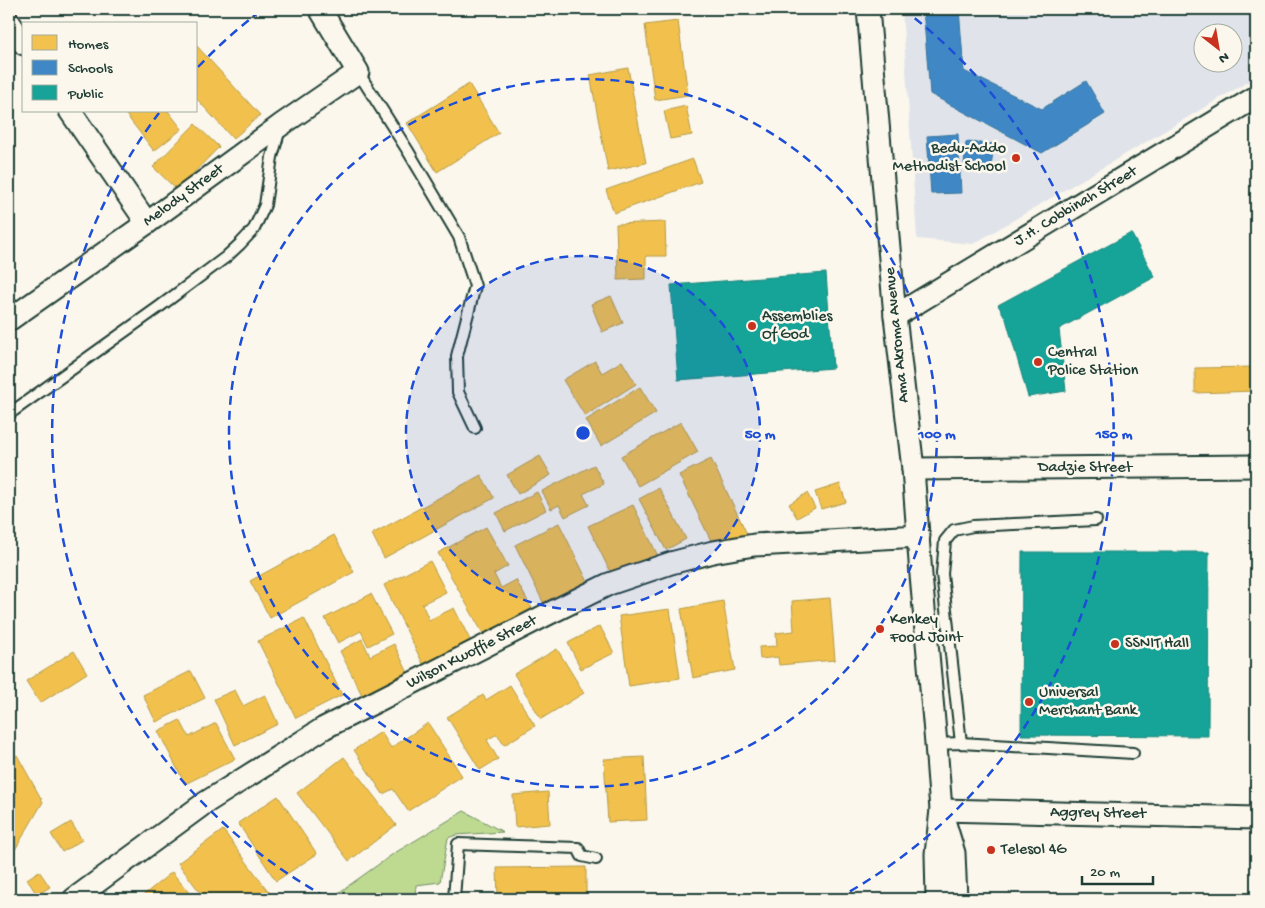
<svg xmlns="http://www.w3.org/2000/svg" width="1265" height="908" font-family="'Gochi Hand',sans-serif">
  <rect width="100%" height="100%" fill="#fbf7ec"/>
  <filter id="ink" filterUnits="userSpaceOnUse"><feTurbulence type="fractalNoise" baseFrequency=".02" numOctaves="2"/><feDisplacementMap in="SourceGraphic" scale="10" xChannelSelector="R" yChannelSelector="G"/><feConvolveMatrix kernelMatrix="1 2 1 2 8 2 1 2 1" color-interpolation-filters="sRGB"/></filter>
  <g filter="url(#ink)">
    <path fill="#e0e4ea" fill-rule="evenodd" d="M902 9H1256V77L973 244 917 239ZM1202 32H1232V62H1202Z"/>
    <path fill="#beda91" stroke="#6e8c62" d="M464 811 503 832 456 835 448 838 440 882 416 885 415 899H330L393 854Z"/>
    <g fill="#f2c14e" stroke="#b39946">
      <path d="M367 9H386L372 17Z"/>
      <path d="M678 21 688 95 655 100 645 25Z"/>
      <path d="M196 45 260 115 233 139 196 98Z"/>
      <path d="M628 68 646 163 608 171 590 75Z"/>
      <path d="M469 84 499 133 437 172 407 123Z"/>
      <path d="M686 106 692 135 670 139 664 111Z"/>
      <path d="M125 111H168L182 129 154 151 124 112Z"/>
      <path d="M195 124 219 147 177 190 153 167Z"/>
      <path d="M693 159 701 182 614 213 606 190Z"/>
      <path d="M665 222 666 256H646V279L618 280 616 224Z"/>
      <path d="M611 296 623 323 602 332 591 304Z"/>
      <path d="M595 361 602 373 622 361 636 384 585 416 563 380Z"/>
      <path d="M1256 367V391L1195 393V368Z"/>
      <path d="M640 387 656 413 601 446 586 420Z"/>
      <path d="M681 422 698 452 638 486 621 456Z"/>
      <path d="M540 456 551 475 518 494 507 475Z"/>
      <path d="M711 459 747 534 715 549 679 475Z"/>
      <path d="M594 465 604 484 583 494 589 505 565 517 559 505 551 509 542 491Z"/>
      <path d="M481 475 494 498 384 558 372 534Z"/>
      <path d="M840 484 846 502 821 509 815 492Z"/>
      <path d="M659 488 686 539 666 550 639 499Z"/>
      <path d="M537 492 546 510 505 531 496 513Z"/>
      <path d="M807 493 815 508 797 518 789 504Z"/>
      <path d="M633 505 659 558 614 580 588 526Z"/>
      <path d="M559 523 589 584 545 606 515 545Z"/>
      <path d="M486 527 508 566 494 574 501 588 516 580 534 612 486 639 438 553Z"/>
      <path d="M334 535 354 572 270 618 250 581Z"/>
      <path d="M430 561 446 592 422 604 429 620 454 608 473 646 426 670 384 585Z"/>
      <path d="M371 594 392 634 368 646 361 631 338 643 325 618Z"/>
      <path d="M830 598 835 660 779 665 778 657 760 659 759 647 777 646 776 633 794 631 792 601Z"/>
      <path d="M723 601 735 670 693 678 681 609Z"/>
      <path d="M670 609 680 678 629 686 619 616Z"/>
      <path d="M304 618 342 695 296 718 258 641Z"/>
      <path d="M600 626 614 653 581 669 568 643Z"/>
      <path d="M362 639 370 656 394 644 408 673 363 697 340 651Z"/>
      <path d="M557 649 584 693 541 719 514 674Z"/>
      <path d="M74 651 87 673 40 703 26 681Z"/>
      <path d="M191 671 205 698 156 722 143 695Z"/>
      <path d="M510 685 535 726 504 745 497 734 487 740 498 759 480 770 447 717 483 695 486 700Z"/>
      <path d="M235 690 243 706 265 695 278 724 235 745 214 699Z"/>
      <path d="M180 720 189 737 216 723 235 759 185 784 158 731Z"/>
      <path d="M428 723 462 776 408 811 393 789 383 794 354 750 381 732 391 748Z"/>
      <path d="M17 755 43 802 9 860V760Z"/>
      <path d="M344 757 396 825 349 861 297 793Z"/>
      <path d="M644 757 647 820 608 822 604 759Z"/>
      <path d="M548 792 550 824 515 827 513 795Z"/>
      <path d="M278 796 317 854 276 881 238 823Z"/>
      <path d="M71 822 82 840 62 852 51 834Z"/>
      <path d="M223 830 274 899H205L178 863Z"/>
      <path d="M586 867V899H498L497 868Z"/>
      <path d="M39 871 50 887 37 895 27 879Z"/>
      <path d="M172 872 194 899H141L140 898Z"/>
    </g>
    <g fill="#3f88c5" stroke="#35729a">
      <path d="M923 9H959L964 71 1042 109 1086 81 1105 114 1042 153 930 94Z"/>
      <path d="M958 134 961 193 931 194 927 136Z"/>
      <path d="M966 142 994 144 991 167 964 165Z"/>
    </g>
    <g fill="#17a398" stroke="#19847a">
      <path d="M1131 233 1155 277 1059 329 1066 391 1028 397 1006 319 998 305Z"/>
      <path d="M826 273 833 368 678 380 671 285Z"/>
      <path d="M1022 552H1209L1208 736 1021 735Z"/>
    </g>
    <g fill="none" stroke-linecap="round" stroke-linejoin="round">
      <g stroke="#1f3d34" stroke-width="14">
        <g id="service">
          <path d="M358 72 408 151 459 237 475 286 457 356 458 392 475 428"/>
          <path d="M9 414 159 307 226 257 240 244 254 229 265 205 272 157 280 129"/>
          <path d="M961 743 942 574 945 541 954 530 973 526 1096 520"/>
          <path d="M936 744 961 743 1133 753"/>
          <path d="M454 899 458 844 578 848 582 856 596 859"/>
        </g>
      </g>
      <g stroke="#1f3d34" stroke-width="25">
        <g id="minor">
          <path d="M868 9 895 316 913 469 921 575 936 744 941 810 936 854 937 899"/>
          <path d="M9 22 24 44"/>
          <path d="M70 111 147 223"/>
          <path d="M895 316 1256 97"/>
          <path d="M9 320 147 223 281 125 358 72 320 9"/>
          <path d="M913 469 1256 466"/>
          <path d="M941 810 1256 818"/>
          <path d="M943 817 954 853 956 899"/>
          <path d="M74 899 205 803 324 728 548 614 609 584 671 563 713 552 754 545 919 536"/>
        </g>
      </g>
      <use href="#service" stroke="#fbf7ec" stroke-width="10"/>
      <use href="#minor" stroke="#fbf7ec" stroke-width="21"/>
    </g>
  </g>
  <circle cx="583" cy="433" r="177" fill="#1d4ed8" fill-opacity=".12"/>
  <g fill="none" stroke="#1d4ed8" stroke-width="2.5" stroke-dasharray="9 6">
    <circle cx="583" cy="433" r="177"/>
    <circle cx="583" cy="433" r="354"/>
    <path d="M326 897A531 531 0 0 1 159 113M198 67A531 531 0 0 1 263 9M903 9A531 531 0 0 1 840 897"/>
  </g>
  <g fill="#c8321e" stroke="#fbf7ec" stroke-width="2">
    <circle cx="1016" cy="158" r="5"/>
    <circle cx="752" cy="326" r="5"/>
    <circle cx="1038" cy="362" r="5"/>
    <circle cx="880" cy="629" r="5"/>
    <circle cx="1115" cy="644" r="5"/>
    <circle cx="1029" cy="702" r="5"/>
    <circle cx="991" cy="850" r="5"/>
  </g>
  <g text-anchor="middle" dominant-baseline="central" stroke-width="5" stroke-linejoin="round" paint-order="stroke">
    <g font-size="16" fill="#1f3d34" stroke="#fbf7ec" text-anchor="start">
      <text x="1006" y="149" text-anchor="end">Bedu-Addo<tspan x="1006" dy="18">Methodist School</tspan></text>
      <text x="762" y="317">Assemblies<tspan x="762" dy="18">Of God</tspan></text>
      <text x="1048" y="353">Central<tspan x="1048" dy="18">Police Station</tspan></text>
      <text x="890" y="620">Kenkey<tspan x="890" dy="18">Food Joint</tspan></text>
      <text x="1125" y="644">SSNIT Hall</text>
      <text x="1039" y="693">Universal<tspan x="1039" dy="18">Merchant Bank</tspan></text>
      <text x="1001" y="850">Telesol 4G</text>
    </g>
    <g font-size="16" fill="#1f3d34" stroke="#fbf7ec">
      <text transform="translate(184 196) rotate(-36)">Melody Street</text>
      <text transform="translate(1076 207) rotate(-31)">J.H. Cobbinah Street</text>
      <text transform="translate(898 335) rotate(-96)">Ama Akroma Avenue</text>
      <text x="1085" y="468">Dadzie Street</text>
      <text transform="translate(472 653) rotate(-27)">Wilson Kwoffie Street</text>
      <text transform="translate(1098 814) rotate(1)">Aggrey Street</text>
    </g>
  </g>
  <circle cx="583" cy="433" r="8" fill="#1d4ed8" stroke="#fbf7ec" stroke-width="2.5"/>
  <g font-size="15" text-anchor="middle" font-weight="bold" fill="#1d4ed8" stroke="#fbf7ec" stroke-width="5" stroke-linejoin="round" paint-order="stroke">
    <text x="760" y="438">50 m</text>
    <text x="937" y="438">100 m</text>
    <text x="1114" y="438">150 m</text>
  </g>
  <rect width="1265" height="908" fill="none" stroke="#fbf7ec" stroke-width="30"/>
  <rect x="15" y="15" width="1235" height="878" fill="none" stroke="#1f3d34" stroke-width="2" filter="url(#ink)"/>
  <rect x="22" y="22" width="175" height="90" fill="#fbf7ec" stroke="#a3ada2"/>
  <rect x="32" y="35" width="25" height="15" fill="#f2c14e" stroke="#a3ada2"/>
  <text x="68" y="48" font-size="15" fill="#1f3d34">Homes</text>
  <rect x="32" y="60" width="25" height="15" fill="#3f88c5" stroke="#a3ada2"/>
  <text x="68" y="72" font-size="15" fill="#1f3d34">Schools</text>
  <rect x="32" y="85" width="25" height="15" fill="#17a398" stroke="#a3ada2"/>
  <text x="68" y="98" font-size="15" fill="#1f3d34">Public</text>
  <g transform="translate(1218 48) rotate(149)"><circle r="24" fill="#fbf7ec" stroke="#a3ada2"/>
  <path d="M0-4L9 19L0 12L-9 19Z" fill="#c8321e"/>
  <text y="-8" font-size="14" font-weight="bold" text-anchor="middle" fill="#1f3d34">N</text>
  </g>
  <path d="M1082 876v8h71v-8" fill="none" stroke="#1f3d34" stroke-width="2.5"/>
  <text x="1090" y="876" font-size="15" fill="#1f3d34" stroke="#fbf7ec" stroke-width="4" paint-order="stroke">20 m</text>
</svg>
